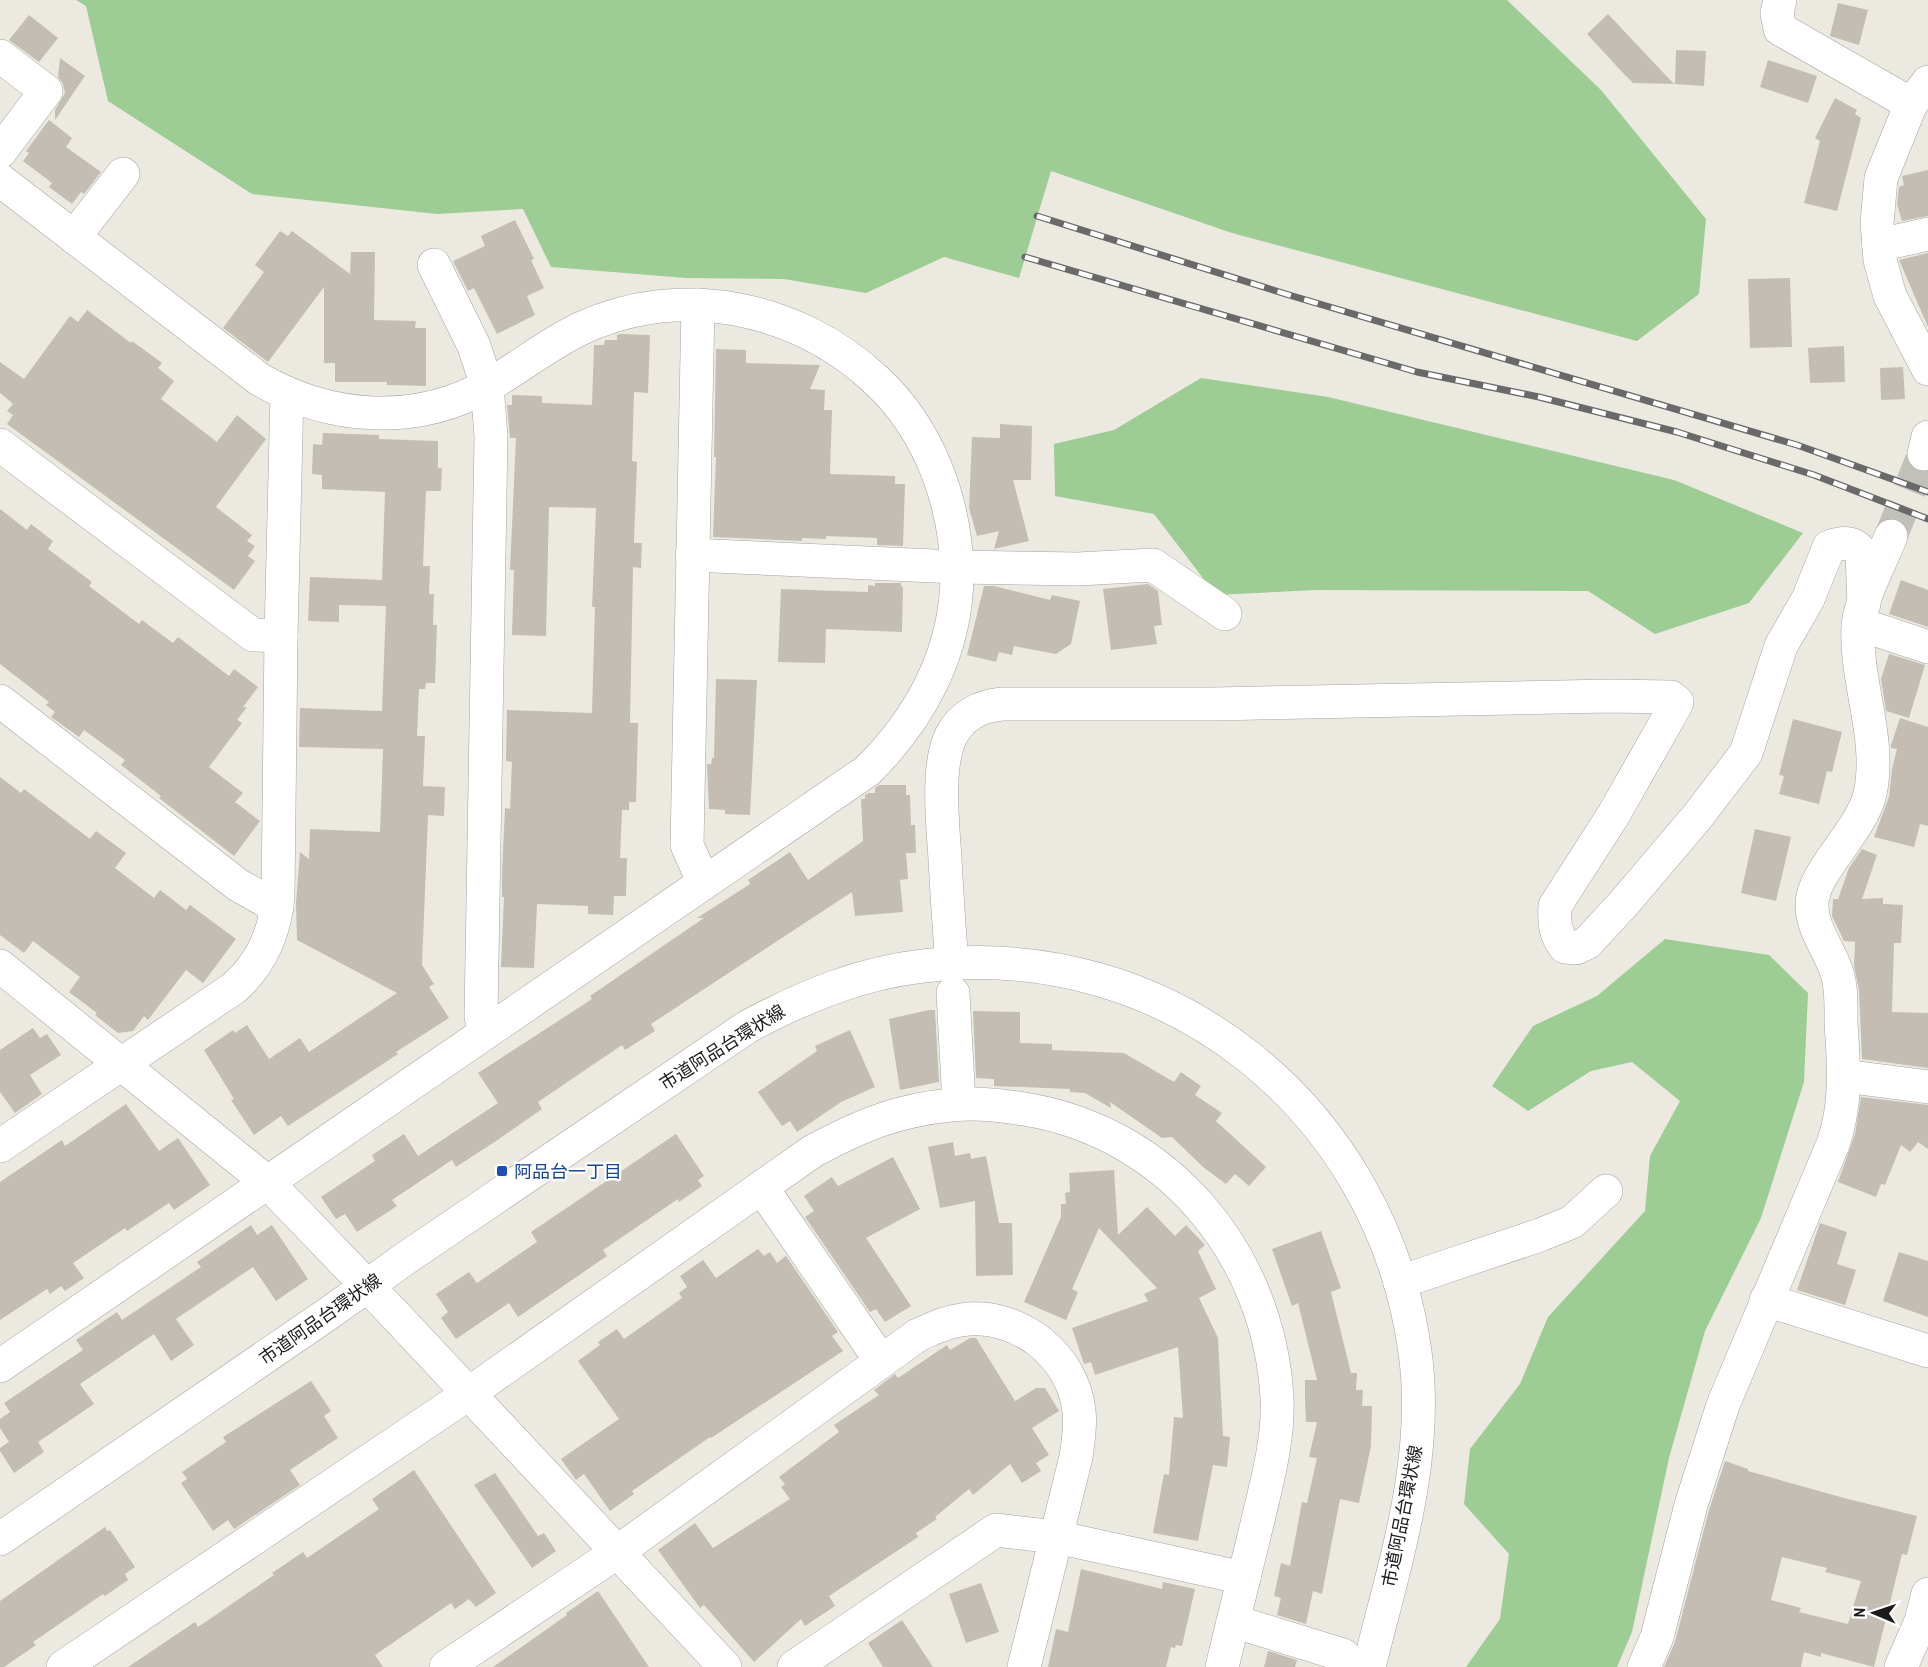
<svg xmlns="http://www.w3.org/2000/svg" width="1928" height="1667" font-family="'Archivo Narrow','Noto Sans JP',sans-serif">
  <rect width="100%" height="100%" fill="#eceae0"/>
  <g fill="#9dcc94">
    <path d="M76 0H1507L1601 90 1706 219 1699 294 1637 341 1232 233 1051 171 1019 278 944 257 866 293 784 279 686 278 551 267 523 209 437 214 252 194 108 101 86 6Z"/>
    <path d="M1201 378 1328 397 1674 480 1803 533 1749 603 1655 634 1588 591 1316 590 1216 595 1154 514 1055 496 1054 444 1114 430Z"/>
    <path d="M1665 939 1769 955 1808 993 1804 1082 1761 1218 1705 1331 1669 1458 1632 1632 1617 1667H1466L1500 1619 1509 1554 1464 1504 1470 1449 1520 1384 1548 1317 1645 1211 1650 1156 1680 1101 1632 1062 1591 1071 1528 1111 1492 1086 1533 1026 1597 996Z"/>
  </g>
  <g fill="#c4bdb3" fill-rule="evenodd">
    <path d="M1838 3 1868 10 1859 45 1830 36Z"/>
    <path d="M1608 14 1674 84 1633 83 1623 73 1587 34Z"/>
    <path d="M29 15 58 38 39 62 9 40Z"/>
    <path d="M1676 50 1706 51 1704 86 1675 84Z"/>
    <path d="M60 58 85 76 55 120V110L65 93 63 84 58 77Z"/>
    <path d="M1768 60 1817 76 1808 103 1760 87Z"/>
    <path d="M1835 98 1857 110 1855 114 1861 118 1837 211 1804 203 1820 141 1815 138Z"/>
    <path d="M49 120 72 138 66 147 101 172 84 194 81 192 72 204 49 187 52 183 23 161 29 153 26 151Z"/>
    <path d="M1928 170V216L1902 221 1897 204 1899 187 1904 185 1902 176Z"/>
    <path d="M515 220 534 259 531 260 544 288 527 296 535 315 497 334 474 288 468 291 453 261 485 246 481 236Z"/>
    <path d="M280 231 288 236 292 231 350 274 351 252H375L374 320 416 321 415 328H426V386L387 385V382H335V363H324V287L268 362 223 328 264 272 255 265Z"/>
    <path d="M1928 253V327L1899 260Z"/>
    <path d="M1790 278 1792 347 1750 348 1748 279Z"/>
    <path d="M87 310 131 343 132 341 162 363 158 368 174 381 161 399 217 442 237 415 266 439 216 507 252 535 247 541 255 546 248 556 255 561 234 590 7 424 13 415 7 411 13 404 0 393V362L24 379 70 316 78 322Z"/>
    <path d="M621 334 650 335 648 393 634 392 632 461 637 462 634 543H642L641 568 633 567 630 723H638L636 802H629V810H622L620 858H627L626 896H614L613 915 588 914V906L537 904 534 968 501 967 504 897H502V873L505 808 510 809 512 762 506 761 507 710 592 713 595 607H592L596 508 549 507 546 636 512 635 514 570H510L516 438H510L507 405H512V395L542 396V403L592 405 594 345H604L605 340H617V335Z"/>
    <path d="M1844 346 1845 382 1810 383 1808 348Z"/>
    <path d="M716 349 746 350V363L820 365 810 389 825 390 824 410H832L830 474 895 476V484H905L903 546 877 545V538L826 536V539L802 538V541L713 537 716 457H714Z"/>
    <path d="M1903 367 1905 399 1881 400 1880 368Z"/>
    <path d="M1000 424 1032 426 1031 480H1013L1029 541 994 549 999 531 977 536 969 508 972 437 1000 438Z"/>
    <path d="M323 433 379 435V439L438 441V468H442L441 491H426L423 566H430L429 594H434L433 625H437L435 683H426L425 689H419L417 736H425L423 786 445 787 444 816 428 815 422 965 434 984 429 987 449 1018 396 1052 398 1054 288 1126 281 1116 254 1135 231 1100 234 1099 204 1050 233 1030 235 1033 247 1025 269 1059 300 1038 309 1052 397 993 297 940 296 903 300 852 309 859 310 829 380 832 383 749 299 747 300 708 382 711 386 606 339 605V622L308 621 310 577 382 580 385 492 322 489V475L312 474 313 444 322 445Z"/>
    <path d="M0 509 27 530 31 524 53 541 48 549 92 582 89 586 139 624 142 620 173 643 178 637 229 676 234 669 258 687 243 707H247L237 720 242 723 209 767 243 793 235 802 260 821 234 856 159 798 161 796 121 765 125 760 84 730 79 737 51 717 55 712 46 705 49 702 0 664Z"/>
    <path d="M1901 580 1928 590V627L1889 614Z"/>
    <path d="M875 583H901V586L903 587 902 632 826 629 825 663 778 662 781 589 868 592V585L875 586Z"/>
    <path d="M1148 584 1158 591 1162 625 1154 626 1157 644 1111 650 1103 589Z"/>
    <path d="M984 586H994L1050 600 1052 595 1080 601 1071 644 1056 654 1014 646 1012 655 999 652 996 662 967 655Z"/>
    <path d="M1889 654 1925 665 1909 718 1886 711 1881 679Z"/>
    <path d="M716 679 757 680 750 815 725 814V810L709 809 707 764H711L712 758H714Z"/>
    <path d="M1900 718 1928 727V826L1920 824 1914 847 1874 837 1889 797 1892 769 1897 749 1891 748V745Z"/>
    <path d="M1793 719 1842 732 1832 772 1827 771 1819 804 1779 794 1784 776 1779 775Z"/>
    <path d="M0 777 21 793 24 789 90 839 96 831 126 853 115 868 154 898 160 890 186 910 190 905 236 939 203 983 186 970 148 1020 144 1016 133 1031 118 1033 95 1015 97 1013 69 992 80 977 33 941 24 953 0 935Z"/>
    <path d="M879 785H906V795H910L911 825H915L916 853H906L908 879 900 880 903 912 855 916 852 892 651 1024 655 1031 625 1050 622 1045 538 1102 542 1109 496 1141 456 1167 452 1160 392 1200 397 1206 357 1232 345 1214 336 1219 321 1197 375 1161 372 1155 404 1134 418 1156 498 1103 478 1073 592 999 590 996 704 918H697L750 884 748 880 790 852 808 880 863 841 861 799H865V795L869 793H875V788Z"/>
    <path d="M1755 829 1791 837 1776 901 1741 893Z"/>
    <path d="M1862 849 1877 855 1862 899 1883 898V904L1903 905 1901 943H1894L1892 1012 1928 1013V1068L1862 1059 1859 990 1854 966 1855 942 1844 941 1832 916 1833 899H1838L1849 868Z"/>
    <path d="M929 1010H935L939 1082 900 1090 889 1019Z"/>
    <path d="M973 1011 1020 1012V1043L1052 1044V1050L1124 1053 1174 1082 1181 1072 1201 1086 1195 1095 1222 1113 1216 1121 1266 1167 1249 1186 1235 1174 1226 1184 1203 1167 1172 1137 1162 1138 1110 1102 1111 1108 1085 1093 1070 1092V1089L994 1086V1079L976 1078Z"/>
    <path d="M33 1028 40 1038 47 1034 61 1055 30 1075 42 1094 15 1113 0 1092V1050Z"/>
    <path d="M850 1030 875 1087 841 1102 797 1132 790 1121 782 1126 758 1092 817 1051 815 1046Z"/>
    <path d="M1861 1097 1928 1105V1149L1918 1142 1910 1152 1901 1145 1885 1185 1881 1184 1876 1197 1838 1182 1855 1134Z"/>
    <path d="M126 1104 159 1151 178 1138 210 1185 174 1210 169 1203 127 1231 125 1228 73 1263 84 1278 65 1291 61 1286 50 1294 47 1289 0 1320V1182L62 1140 65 1146Z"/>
    <path d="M676 1134 704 1176 698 1180 702 1186 679 1202 678 1199 603 1250 607 1256 518 1317 509 1303 456 1339 441 1318 448 1312 436 1294 469 1272 477 1283 537 1242 531 1232Z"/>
    <path d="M953 1142 955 1156 970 1153 971 1159 986 1156 999 1223H1012L1013 1275 976 1276 975 1201 940 1208 928 1147Z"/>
    <path d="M893 1157 920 1209 866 1238 911 1306 885 1322 876 1309 870 1312 805 1217 814 1211 804 1196 832 1177 838 1186Z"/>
    <path d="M1114 1170 1118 1235 1147 1207 1175 1236 1186 1225 1205 1245 1198 1251 1216 1289 1199 1298 1218 1338 1223 1436 1230 1437 1227 1467 1213 1465 1198 1541 1153 1533 1164 1474 1169 1475 1174 1417 1183 1418 1178 1347 1095 1375 1091 1362 1084 1364 1072 1328 1148 1301 1144 1294 1157 1288 1099 1228 1072 1289 1078 1292 1066 1320 1024 1302 1061 1217V1204H1066L1065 1193 1070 1192 1069 1173Z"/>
    <path d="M1820 1223 1847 1232 1837 1264 1856 1270 1845 1305 1797 1290Z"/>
    <path d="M251 1225 257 1235 272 1225 308 1279 276 1301 253 1267 176 1319 194 1345 171 1361 154 1334 80 1384 94 1404 38 1442 44 1452 14 1473 0 1451V1448L9 1442 0 1428V1419L10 1412 4 1403 83 1350 76 1340 117 1312 122 1320 201 1267 197 1262Z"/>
    <path d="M1321 1231 1341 1288 1331 1292 1351 1373H1357L1356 1390H1363L1362 1406H1372L1371 1446 1359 1503 1340 1499 1322 1594 1313 1591 1306 1624 1277 1615 1281 1598 1274 1596 1281 1563 1290 1566 1302 1502 1307 1503 1317 1458 1309 1457 1317 1422H1306L1305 1402V1380H1317L1298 1303 1292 1306 1272 1249Z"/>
    <path d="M758 1249 764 1256 770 1252 777 1263 786 1256 838 1332 832 1336 843 1351 711 1438 710 1437 632 1491 634 1494 610 1511 584 1474 576 1480 561 1459 619 1419 578 1361 600 1345 598 1342 617 1329 624 1339 682 1298 679 1293 687 1287 680 1276 703 1260 716 1278Z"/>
    <path d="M1899 1252 1928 1261V1317L1883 1301Z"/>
    <path d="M970 1338H976L1015 1401 1036 1388H1045L1059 1411 1032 1428 1049 1455 1036 1463 1041 1471 1022 1483 1010 1464 973 1495 969 1489 935 1517 937 1519 916 1533 918 1537 829 1596 835 1606 805 1626 801 1619 754 1662 704 1605 700 1608 658 1550 695 1523 713 1548 790 1499 781 1487 785 1484 779 1477 839 1432 834 1425 879 1395 874 1390 895 1374 898 1378 947 1345 950 1350Z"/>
    <path d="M311 1381 331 1411 324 1416 338 1438 290 1470 300 1485 234 1529 228 1520 213 1531 181 1483 187 1479 182 1472 226 1442 223 1437Z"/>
    <path d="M1725 1461 1748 1469V1471L1844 1498 1917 1516 1907 1555 1902 1554 1874 1667 1821 1653V1657L1804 1652 1801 1667H1664L1675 1642 1709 1510ZM1782 1557 1827 1568 1825 1572 1861 1581 1848 1624 1799 1612 1801 1608 1771 1600Z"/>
    <path d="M414 1470 496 1593 476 1607 469 1599 455 1609 451 1603 375 1655 383 1667H128L195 1622 198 1627 274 1575 272 1573 303 1552 307 1558 379 1509 372 1499Z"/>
    <path d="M495 1473 538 1536 544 1533 556 1551 532 1568 474 1485Z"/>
    <path d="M105 1527 107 1531 110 1530 135 1567 125 1574 128 1580 105 1596 103 1594 33 1642 36 1645 4 1667H0V1601Z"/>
    <path d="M1081 1569 1162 1589 1163 1582 1195 1589 1182 1646 1176 1645 1175 1648 1171 1647 1166 1667H1048L1056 1629 1068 1632Z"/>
    <path d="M981 1583 999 1632 966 1643 949 1594Z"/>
    <path d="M598 1591 649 1667H493L567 1615 566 1613Z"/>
    <path d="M902 1620 933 1667H883L868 1643Z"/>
    <path d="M1268 1651 1297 1660 1295 1667H1264Z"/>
  </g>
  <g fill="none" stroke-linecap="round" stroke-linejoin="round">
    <path stroke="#c2c1b9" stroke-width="33" stroke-dasharray="33 16" stroke-linecap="butt" d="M1891 536 1924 454"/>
    <g stroke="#a2a2a2" stroke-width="34">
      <g id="minor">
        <path d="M1780 0 1777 13 1780 29 1911 104 1881 178 1877 223 1880 260 1890 296 1928 369"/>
        <path d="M0 56 46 91 0 152"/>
        <path d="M1911 104 1928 82"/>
        <path d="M0 180 259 379C330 420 414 426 487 386 519 368 548 344 582 328 681 283 797 306 876 380 929 429 956 502 957 574 957 651 921 718 867 771L0 1366"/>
        <path d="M74 237 123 174"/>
        <path d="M1879 245 1928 234"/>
        <path d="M434 265 474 346 487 386 491 436 481 1017 485 1033"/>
        <path d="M698 305 687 845 704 883"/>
        <path d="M0 445 253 635 281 636"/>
        <path d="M1924 454 1928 437"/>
        <path d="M692 555 957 567 1078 569 1153 565 1225 614"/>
        <path d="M1859 624 1928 647"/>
        <path d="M0 701 238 885 277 907"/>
        <path d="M952 964C949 929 947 894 945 859 943 825 936 767 951 736 961 716 980 706 1002 704H1214L1610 696 1671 697 1677 702 1674 708 1614 814 1555 906C1554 923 1555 934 1565 947L1576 948 1587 943 1624 903 1697 817 1746 753 1781 646 1808 599 1829 547C1842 542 1853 541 1862 553L1864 604"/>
        <path d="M0 966 267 1182 397 1317 725 1667"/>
        <path d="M953 993 959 1104"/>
        <path d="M1844 1076 1928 1087"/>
        <path d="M0 1146 234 988C262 963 275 933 278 896L281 636 287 393"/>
        <path d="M762 1188 881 1361"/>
        <path d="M1400 1282 1540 1235 1572 1222 1606 1191"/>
        <path d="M1766 1300 1928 1351"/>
        <path d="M0 1539 332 1311 406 1258 747 1027C803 997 860 973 923 966 1169 936 1382 1110 1415 1352 1430 1459 1394 1565 1369 1667"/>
        <path d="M1233 1621 1343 1655"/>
        <path d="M63 1667 468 1394 813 1151C860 1126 897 1110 951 1105 975 1102 1000 1105 1024 1109 1168 1132 1269 1254 1277 1398 1279 1439 1267 1481 1258 1520 1246 1569 1234 1618 1222 1667"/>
        <path d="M446 1667 616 1553 918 1335C932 1329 945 1322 961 1320 1017 1311 1073 1355 1079 1411 1081 1427 1078 1442 1076 1457L1024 1667"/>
        <path d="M794 1667 996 1530 1056 1537 1244 1578"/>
        <path d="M1644 1667 1657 1637 1691 1505 1723 1405 1833 1144C1847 1104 1844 1065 1841 1023 1841 1006 1842 989 1837 973 1830 950 1812 930 1812 905 1811 873 1861 832 1870 794 1882 738 1855 682 1858 626 1860 600 1881 562 1891 536"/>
        <path d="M1901 1667 1921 1621 1928 1594"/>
      </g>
    </g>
    <use href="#minor" stroke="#fff" stroke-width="33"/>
    <g stroke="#696969" stroke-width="7">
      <g id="rail">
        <path d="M1037 216 1289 295 1797 445 1928 492"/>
        <path d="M1025 257 1417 372 1539 397 1677 432 1814 475 1928 519"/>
      </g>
    </g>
    <use href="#rail" stroke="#fff" stroke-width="4.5" stroke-dasharray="14" stroke-linecap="butt"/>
  </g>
  <rect fill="#1a4fb4" stroke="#fff" stroke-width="2" x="496" y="1165" width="12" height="12" rx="3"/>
  <g text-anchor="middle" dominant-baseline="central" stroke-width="4.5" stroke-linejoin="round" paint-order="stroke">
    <g font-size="18" fill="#1b1b1b" stroke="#fff">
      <text transform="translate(722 1047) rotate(-32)">市道阿品台環状線</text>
      <text transform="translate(320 1319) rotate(-35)">市道阿品台環状線</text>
      <text transform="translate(1402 1516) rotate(-79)">市道阿品台環状線</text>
    </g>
    <g font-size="18" fill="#164399" stroke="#fff" text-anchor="start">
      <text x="514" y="1171">阿品台一丁目</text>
    </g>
  </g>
  <g transform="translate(1874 1613) rotate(272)" stroke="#ffffff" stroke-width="4.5" paint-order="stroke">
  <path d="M0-4.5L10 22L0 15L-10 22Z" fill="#1b1b1b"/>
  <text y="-9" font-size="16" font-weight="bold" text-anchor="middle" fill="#1b1b1b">N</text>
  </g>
</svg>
